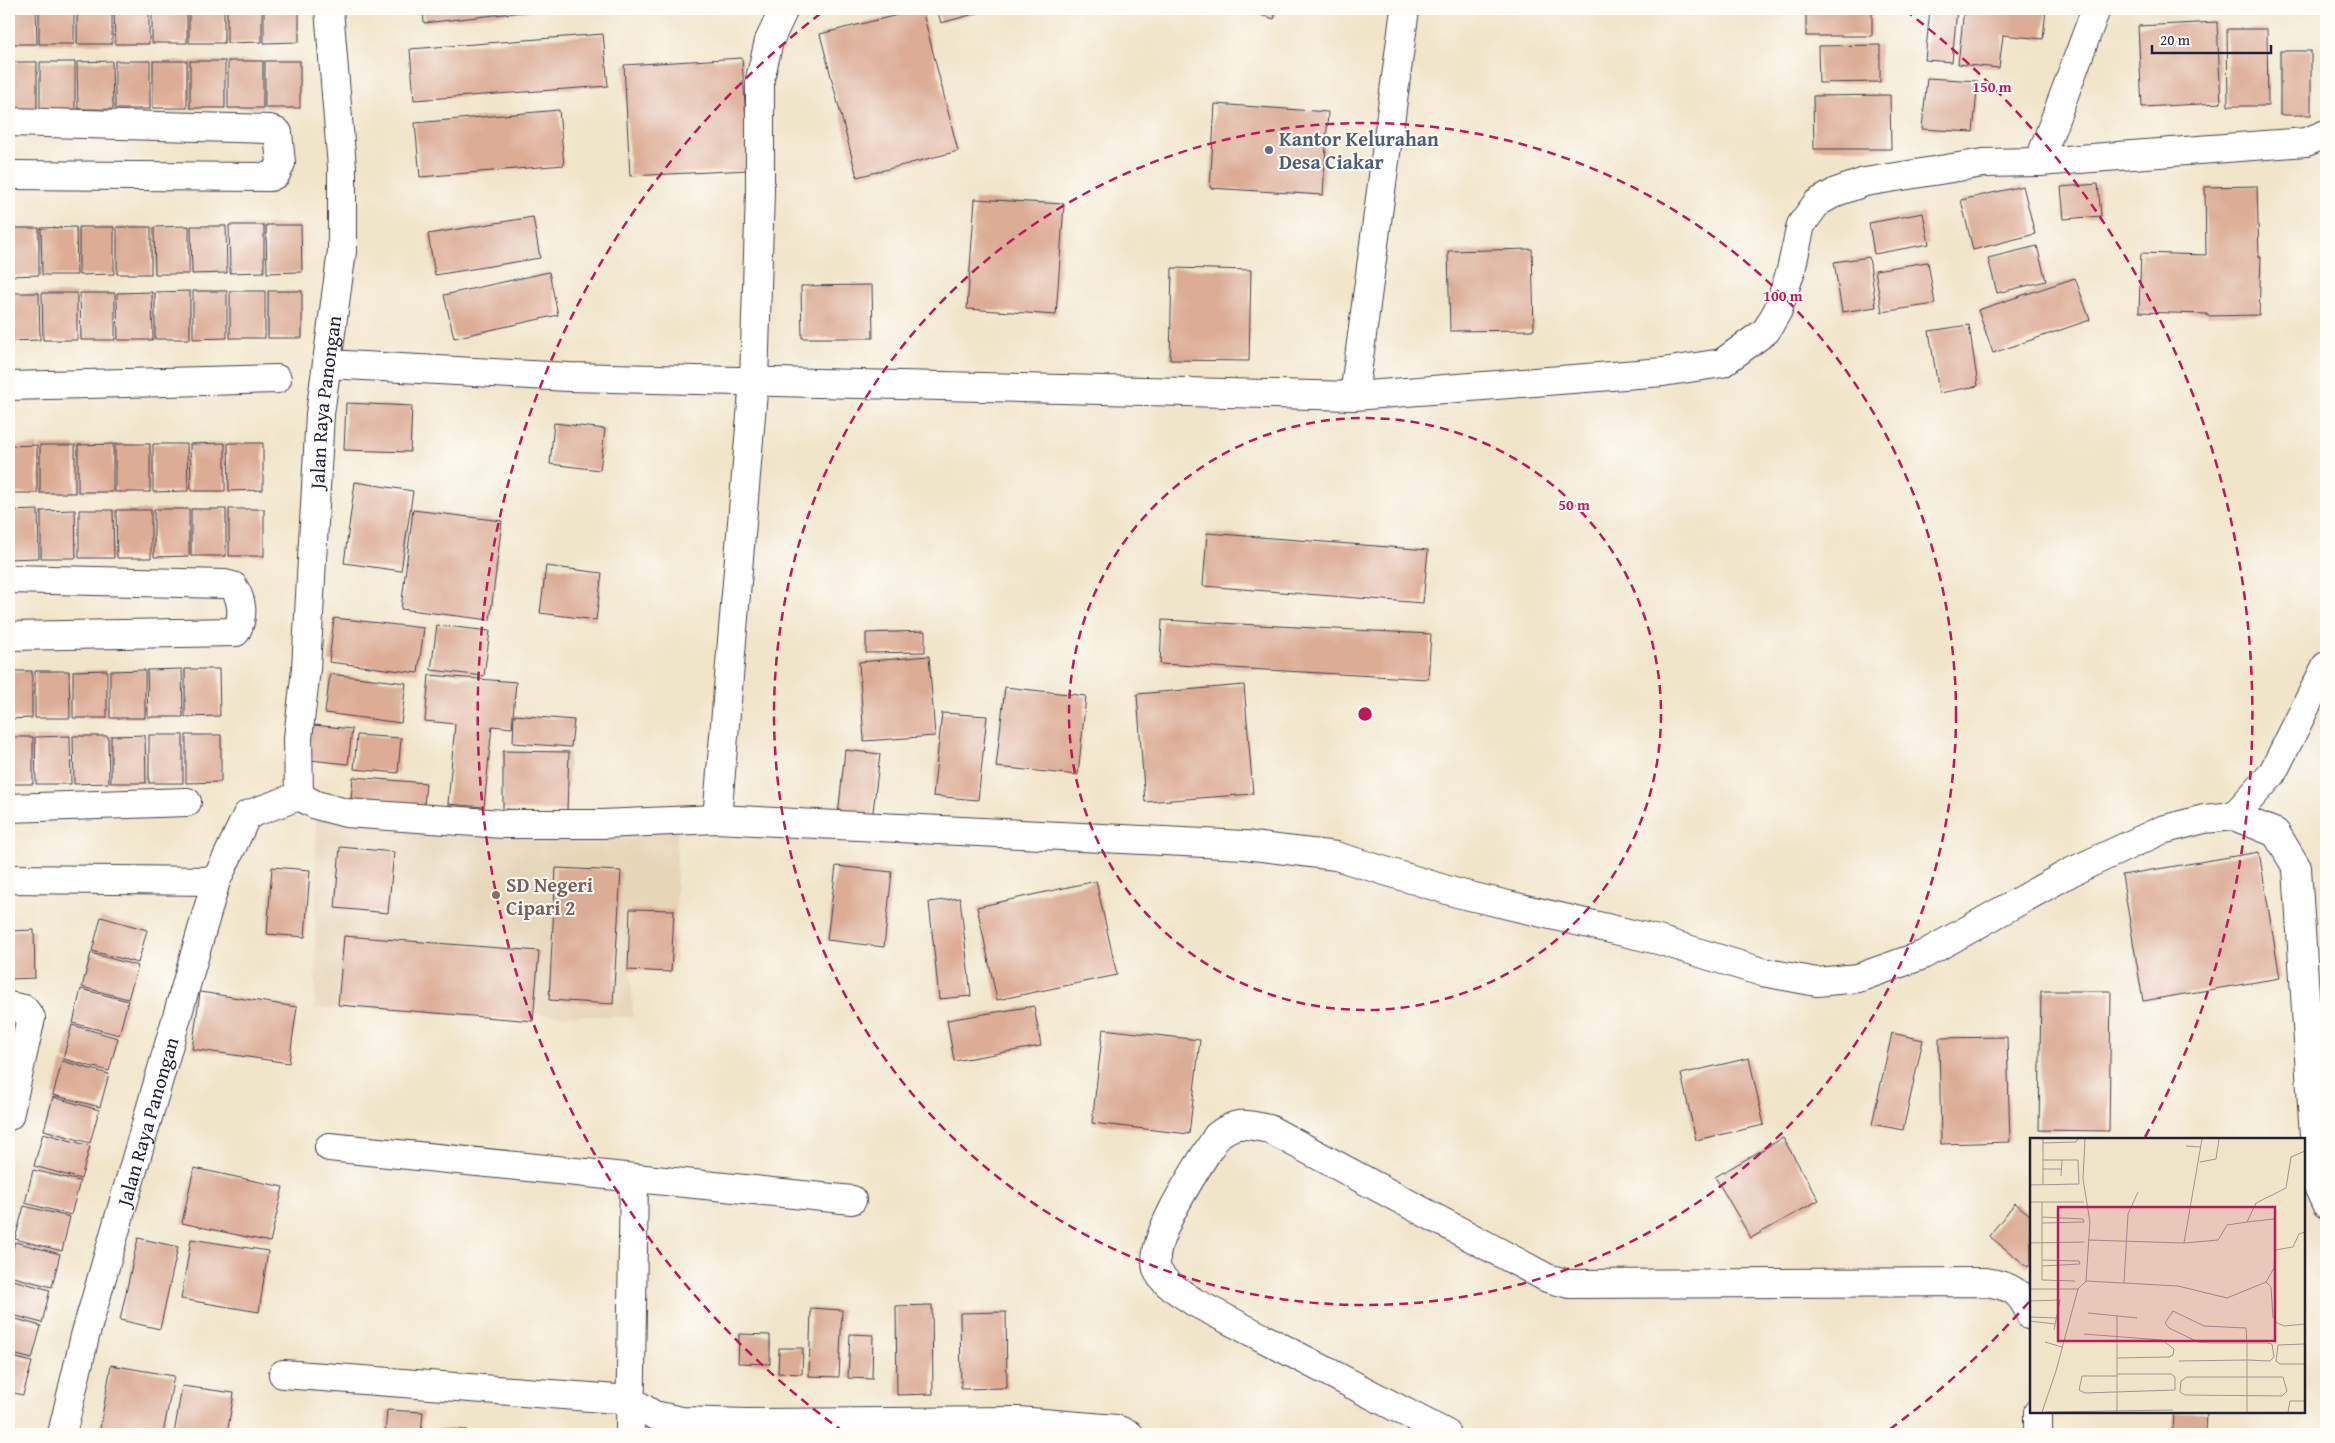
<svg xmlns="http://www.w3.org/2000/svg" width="2335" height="1443" font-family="'Gentium Book Plus',serif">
  <rect width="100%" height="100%" fill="#fdfcf7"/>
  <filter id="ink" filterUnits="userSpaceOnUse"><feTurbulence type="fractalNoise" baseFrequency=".02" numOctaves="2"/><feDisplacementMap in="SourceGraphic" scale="10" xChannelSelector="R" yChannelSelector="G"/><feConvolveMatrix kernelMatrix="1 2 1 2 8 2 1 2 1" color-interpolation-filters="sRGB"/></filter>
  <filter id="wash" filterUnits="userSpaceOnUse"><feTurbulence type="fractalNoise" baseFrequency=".0096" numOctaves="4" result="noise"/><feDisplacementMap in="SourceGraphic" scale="20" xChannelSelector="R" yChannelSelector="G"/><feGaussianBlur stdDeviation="1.12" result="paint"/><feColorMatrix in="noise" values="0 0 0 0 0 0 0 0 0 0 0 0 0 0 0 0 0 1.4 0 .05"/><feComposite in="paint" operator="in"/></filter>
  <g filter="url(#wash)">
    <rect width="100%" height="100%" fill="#f0e5c9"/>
    <path fill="#e6d5b7" d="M316 815 677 826 676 964 631 970 633 1017 315 1008Z"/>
    <g id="blocks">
      <g fill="#dcac94">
        <path d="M9 9H36L37 44H9Z"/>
        <rect x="39" y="9" width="35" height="35"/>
        <rect x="77" y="9" width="35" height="35"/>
        <path d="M114 9H149V44H115Z"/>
        <rect x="152" y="9" width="35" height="34"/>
        <rect x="189" y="9" width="35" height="34"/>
        <path d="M227 9H262V42L227 43Z"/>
        <path d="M264 9H299V42L264 43Z"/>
        <path d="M423 9H530V11L424 23Z"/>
        <path d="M922 9 958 151 857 177 820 34Z"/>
        <path d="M937 9H992L941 23Z"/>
        <path d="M1241 9H1277L1274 19Z"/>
        <rect x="1806" y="9" width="66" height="27"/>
        <path d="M1930 9H1957L1952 62 1925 60Z"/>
        <path d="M1964 9H2046L2043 39 2003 35 1999 68 1958 64Z"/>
        <path d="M2217 22 2221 103 2142 107 2138 26Z"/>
        <path d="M2227 29H2267L2268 106H2228Z"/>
        <path d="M603 34 608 86 414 100 410 49Z"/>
        <path d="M1880 45V82L1819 83 1818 46Z"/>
        <rect x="2280" y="51" width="31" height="64"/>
        <path d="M742 58 749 170 630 176 624 65Z"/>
        <path d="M112 61 113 109H78L77 62Z"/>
        <rect x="115" y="61" width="35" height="48"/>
        <rect x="153" y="61" width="34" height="47"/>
        <rect x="190" y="61" width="35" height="47"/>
        <rect x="228" y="61" width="35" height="47"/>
        <rect x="265" y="61" width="35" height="47"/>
        <rect x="9" y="62" width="28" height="47"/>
        <path d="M40 62H75V109L40 110Z"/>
        <path d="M1927 78 1978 81 1973 132 1922 129Z"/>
        <path d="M1890 95 1891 149H1814L1813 96Z"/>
        <path d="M1215 104 1328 112 1323 195 1210 188Z"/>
        <path d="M559 110 564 165 420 177 415 123Z"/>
        <path d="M2098 184 2101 216 2064 219 2061 187Z"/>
        <path d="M2023 186 2035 234 1973 250 1961 200Z"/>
        <path d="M2257 186 2259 257H2261L2259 315 2207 316V314L2139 312 2141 253 2206 255 2205 187Z"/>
        <path d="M975 199 1064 204 1056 315 967 309Z"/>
        <path d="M1923 213 1929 244 1874 254 1869 223Z"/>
        <path d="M533 217 540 258 435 275 428 234Z"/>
        <path d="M229 225H264V272L230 273Z"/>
        <path d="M266 225H301L302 272 267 273Z"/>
        <path d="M189 226V274H155L154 227Z"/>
        <path d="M191 226H226L227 273 192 274Z"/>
        <path d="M76 227 77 275H42L41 228Z"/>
        <path d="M79 227H114V274L79 275Z"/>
        <rect x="117" y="227" width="34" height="47"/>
        <path d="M9 228H39V275L9 276Z"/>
        <path d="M2037 246 2046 281 1997 293 1988 258Z"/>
        <path d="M1532 249 1534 330 1450 331 1448 251Z"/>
        <path d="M1869 257 1876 307 1842 312 1834 262Z"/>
        <path d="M1928 262 1935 304 1882 312 1875 270Z"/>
        <path d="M1172 268 1251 270 1249 361 1170 360Z"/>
        <path d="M549 272 558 315 454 338 444 295Z"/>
        <path d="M2075 278 2090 320 1993 353 1978 310Z"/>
        <path d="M872 285 873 338H802L801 286Z"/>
        <path d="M190 291V339H155V292Z"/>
        <path d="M193 291H227V338L193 339Z"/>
        <rect x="230" y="291" width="35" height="47"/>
        <rect x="268" y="291" width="34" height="47"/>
        <path d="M152 292 153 340H118L117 293Z"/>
        <path d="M9 293H39L40 340 9 341Z"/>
        <path d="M42 293H77V340H43Z"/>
        <path d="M80 293H115V340H81Z"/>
        <path d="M1969 325 1978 386 1939 393 1929 331Z"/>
        <path d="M346 403 412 406 410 452 344 450Z"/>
        <path d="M554 423 605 429 600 470 550 464Z"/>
        <path d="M225 443V491H191L190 444Z"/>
        <path d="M228 443H263V490L229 491Z"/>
        <path d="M113 444V492H78V445Z"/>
        <rect x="115" y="444" width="35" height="48"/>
        <path d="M153 444H187L188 491 153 492Z"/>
        <path d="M37 445V493H9V446Z"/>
        <rect x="40" y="445" width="35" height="48"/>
        <path d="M355 482 413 491 401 571 344 563Z"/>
        <path d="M154 509H189V556L154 557Z"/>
        <rect x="191" y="509" width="35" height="47"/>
        <rect x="229" y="509" width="35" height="47"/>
        <path d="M38 510 39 558 9 559V511Z"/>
        <path d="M75 510 76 558H41V511Z"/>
        <path d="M79 510H113L114 558H79Z"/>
        <path d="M116 510H151V558H117Z"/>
        <path d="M413 510 502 521 490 620 401 609Z"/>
        <path d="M1207 533 1428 550 1423 603 1203 586Z"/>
        <path d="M546 566 602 573 596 620 540 613Z"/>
        <path d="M334 618 424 628 418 673 329 662Z"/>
        <path d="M1162 620 1431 634 1428 679 1160 664Z"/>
        <path d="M437 625 490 631 484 676 431 670Z"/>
        <path d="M925 631V652L866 653V633Z"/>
        <path d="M929 656 935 736 864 741 859 662Z"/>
        <path d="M182 669 183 717H148L147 670Z"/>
        <path d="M185 669H219L220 716 185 717Z"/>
        <path d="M107 670V718H73V671Z"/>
        <path d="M145 670V718H110V671Z"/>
        <path d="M9 671H32V718L9 719Z"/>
        <path d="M35 671H69L70 718H35Z"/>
        <path d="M330 674 406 683 401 723 325 713Z"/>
        <path d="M429 675 516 682 512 728 492 726 484 807 448 804 455 724 425 721Z"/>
        <path d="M1244 685 1253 794 1145 802 1137 694Z"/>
        <path d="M1005 687 1086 696 1078 775 996 767Z"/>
        <path d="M942 713 987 716 978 800 933 796Z"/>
        <path d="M514 715 574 720 571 747 513 743Z"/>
        <path d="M304 724 352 729 348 764 300 759Z"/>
        <path d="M145 735 146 783H111V736Z"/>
        <rect x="149" y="735" width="34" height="48"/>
        <path d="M186 735H221V782L186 783Z"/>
        <path d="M357 735 401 738 398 773 354 769Z"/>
        <path d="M70 736 71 784H36L35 737Z"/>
        <path d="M73 736H108L109 783 74 784Z"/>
        <rect x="9" y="737" width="24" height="47"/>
        <path d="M845 750 880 754 872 820 838 816Z"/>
        <path d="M503 751 569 752 567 811 503 809Z"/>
        <path d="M353 777 426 783 424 806 351 800Z"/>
        <path d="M340 847 394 852 388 913 335 908Z"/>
        <path d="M2259 852 2280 978 2143 1001 2122 875Z"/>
        <path d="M836 866 892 872 884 947 827 940Z"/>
        <path d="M272 867 310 870 305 937 267 934Z"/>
        <path d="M556 868 621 871 613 1004 549 1000Z"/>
        <path d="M1096 881 1117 975 997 1000 977 907Z"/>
        <path d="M960 898 971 996 939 999 929 902Z"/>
        <path d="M630 909 674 910 671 972 628 970Z"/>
        <path d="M101 917 147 930 138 963 92 951Z"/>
        <path d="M34 930 35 978 9 979V931Z"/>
        <path d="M344 936 539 951 533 1021 338 1005Z"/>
        <path d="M91 953 138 966 128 999 82 987Z"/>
        <path d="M81 989 128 1001 119 1035 73 1023Z"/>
        <path d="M2041 991H2111L2109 1131 2039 1130Z"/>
        <path d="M200 992 297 1007 289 1063 192 1049Z"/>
        <path d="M1034 1006 1041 1046 954 1061 947 1020Z"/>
        <path d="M72 1025 118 1038 109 1071 63 1059Z"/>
        <path d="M1103 1029 1200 1040 1189 1134 1092 1123Z"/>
        <path d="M1892 1033 1923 1040 1903 1130 1872 1124Z"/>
        <path d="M2007 1037 2010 1142 1941 1144 1939 1038Z"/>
        <path d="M1749 1058 1764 1125 1696 1140 1681 1074Z"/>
        <path d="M62 1061 109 1074 100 1107 53 1095Z"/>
        <path d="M53 1097 99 1110 90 1143 44 1130Z"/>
        <path d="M43 1133 90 1146 81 1179 34 1166Z"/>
        <path d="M1783 1138 1819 1200 1751 1238 1715 1177Z"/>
        <path d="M194 1168 283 1187 270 1242 182 1223Z"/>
        <path d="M33 1170 80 1181 71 1215 25 1203Z"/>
        <path d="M2015 1203 2031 1216V1263L2028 1267 1989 1236Z"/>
        <path d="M24 1206 70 1217 62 1251 15 1239Z"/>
        <path d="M138 1238 178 1247 160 1329 120 1320Z"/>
        <path d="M191 1239 268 1251 259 1312 181 1299Z"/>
        <path d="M15 1242 60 1254 52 1287 9 1276V1263Z"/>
        <path d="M9 1279 50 1290 42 1323 9 1314Z"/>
        <path d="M932 1305 933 1394 897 1395 896 1306Z"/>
        <path d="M811 1308 842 1310 839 1377 809 1376Z"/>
        <path d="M1006 1312 1007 1388 961 1389 960 1313Z"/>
        <path d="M9 1317 41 1326 32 1359 9 1353Z"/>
        <path d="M739 1334 770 1335V1364L738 1363Z"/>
        <path d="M850 1334 873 1335 872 1379 848 1378Z"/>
        <path d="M779 1348H803L802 1374 778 1373Z"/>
        <path d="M9 1356 32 1362 23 1395 9 1392Z"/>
        <path d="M111 1365 174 1376 163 1434H99Z"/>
        <path d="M182 1386 234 1393 227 1434H174Z"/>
        <path d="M387 1410 423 1412 421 1434H385Z"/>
        <path d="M2173 1412H2207L2206 1434H2172Z"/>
        <path d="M432 1429 467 1430V1434H432Z"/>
      </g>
    </g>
  </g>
  <g filter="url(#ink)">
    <use href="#blocks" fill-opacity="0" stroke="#413f50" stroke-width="1"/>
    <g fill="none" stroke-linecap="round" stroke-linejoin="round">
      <g stroke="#413f50" stroke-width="30">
        <g id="minor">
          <path d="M9 122 270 129 278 133 281 163 276 174 270 177 9 175"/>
          <path d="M2039 162 2306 142 2326 134"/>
          <path d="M327 364 569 377 1354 396 1663 372 1722 363 1766 331 1778 310 1791 270 1801 225 1817 203 1836 192 1865 182 1983 163 2039 162 2096 9"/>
          <path d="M9 386 277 379"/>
          <path d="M1354 396 1405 9"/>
          <path d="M9 579 225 584 233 586C243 601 244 617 236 632L9 636"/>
          <path d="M9 808 187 802"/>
          <path d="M2234 816 2272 774 2326 666"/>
          <path d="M717 819 754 380 760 192V79L769 41 784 9"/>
          <path d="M9 879 216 881"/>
          <path d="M9 1006 24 1009 31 1018 9 1116"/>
          <path d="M329 1147 852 1200"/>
          <path d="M283 1374 630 1400 654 1415 681 1421 747 1423 1018 1421 1116 1429 1129 1434"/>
          <path d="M2038 1412V1434"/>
          <path d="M630 1434 634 1179"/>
          <path d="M1447 1434 1194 1302C1182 1293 1162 1284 1157 1269 1148 1238 1200 1164 1217 1136 1237 1120 1245 1124 1269 1129L1547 1278 1569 1284 1986 1282C2011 1286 2021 1291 2031 1316"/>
        </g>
      </g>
      <g stroke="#413f50" stroke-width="30">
        <g id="tertiary">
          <path id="s1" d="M299 796 298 738 306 669 320 414 342 251V167L329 9"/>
          <path id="s2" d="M62 1434 85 1336 216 881 247 815 299 796 316 805 346 813 503 824H602L717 819 1245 845 1336 856 1457 893 1658 940 1762 972 1817 982 1858 978 1923 955 2071 872 2162 830 2204 819 2234 816 2276 833 2297 868 2317 1184 2326 1204"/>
        </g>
      </g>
      <use href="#minor" stroke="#fff" stroke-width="28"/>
      <use href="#tertiary" stroke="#fff" stroke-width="28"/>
    </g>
  </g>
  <g fill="none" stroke="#c2185b" stroke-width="2.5" stroke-dasharray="9 6">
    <circle cx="1365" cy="714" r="296"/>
    <circle cx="1365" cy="714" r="591"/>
    <path d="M2029 1302A887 887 0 0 1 1886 1432M844 1432A887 887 0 0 1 825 10M1905 10A887 887 0 0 1 2145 1137"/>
  </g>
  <circle fill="#5c6f8a" stroke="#fdfcf7" stroke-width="2" cx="1269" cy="150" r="5"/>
  <circle fill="#8d6e63" stroke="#fdfcf7" stroke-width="2" cx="496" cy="895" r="5"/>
  <g text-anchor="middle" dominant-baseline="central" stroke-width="4" stroke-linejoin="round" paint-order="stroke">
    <g font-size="20" font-weight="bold" fill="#4e5e75" stroke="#fdfcf7" text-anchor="start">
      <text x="1279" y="138">Kantor Kelurahan<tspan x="1279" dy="23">Desa Ciakar</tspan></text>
    </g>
    <g font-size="20" fill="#22223b" stroke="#fdfcf7">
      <text stroke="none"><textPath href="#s1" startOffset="395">Jalan Raya Panongan</textPath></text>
      <text stroke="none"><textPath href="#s2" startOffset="324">Jalan Raya Panongan</textPath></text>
    </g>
    <g font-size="20" font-weight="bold" fill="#785e54" stroke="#fdfcf7" text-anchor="start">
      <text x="506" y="884">SD Negeri<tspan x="506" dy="23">Cipari 2</tspan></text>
    </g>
  </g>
  <g transform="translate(2030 1138)">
    <rect width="275" height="275" fill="#f0e5c9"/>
    <path fill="none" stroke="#9e9790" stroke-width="1" d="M13 1V47M55 1 53 41 60 84 56 143M13 5 46 4 48 1M156 8 171 9M170 24 186 21 189 1M13 31H32M31 38 32 22M0 47 49 46 48 22H13M0 64H54M12 64V142L45 143M12 79 53 81 54 84 12 85M217 84 244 81 246 73M58 102 154 105 188 102 197 87 217 84 226 65 256 50 261 19 275 13M0 105 54 104M154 105 172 1M12 128 50 126 49 123 12 122M236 144 244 130 245 112 263 109 269 96 275 94M94 145 98 76 108 54M0 151H48M0 163 30 162 24 192M58 175 107 180M87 178V274M0 179 27 180M1 179 0 183 25 186M54 196 132 202 144 211 143 217 139 219 87 220M15 204 32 209M275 206 248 207 246 223 250 226H275M149 223 217 222 240 223 244 219 242 206 237 205H180L168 204 139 190 135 185 143 173 174 188 216 190 217 205V274M87 236H141L145 239V252L55 255 49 252 52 238H87M157 239H253L257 253 252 258 155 257 150 254 151 243ZM12 274 26 233 48 151 56 143 148 148 197 160 236 144 241 149 243 179 247 185 254 188 275 186M16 274 143 272M258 274 260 263H275"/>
    <path fill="#c2185b" fill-opacity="0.15" stroke="#c2185b" stroke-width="2.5" d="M28 69H245V203H28Z"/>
    <rect width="275" height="275" fill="none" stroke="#22223b" stroke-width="2.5"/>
  </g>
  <circle cx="1365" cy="714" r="8" fill="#c2185b" stroke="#fdfcf7" stroke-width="2.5"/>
  <g font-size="15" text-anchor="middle" font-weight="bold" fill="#c2185b" stroke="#fdfcf7" stroke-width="4" stroke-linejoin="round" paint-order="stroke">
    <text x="1992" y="92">150 m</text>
    <text x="1783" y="301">100 m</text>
    <text x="1574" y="510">50 m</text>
  </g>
  <rect width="2335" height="1443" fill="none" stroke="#fdfcf7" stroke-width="30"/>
  <path d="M2152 45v8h119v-8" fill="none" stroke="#22223b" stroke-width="2.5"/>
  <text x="2160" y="45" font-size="15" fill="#22223b" stroke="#fdfcf7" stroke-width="4" paint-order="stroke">20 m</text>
</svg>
